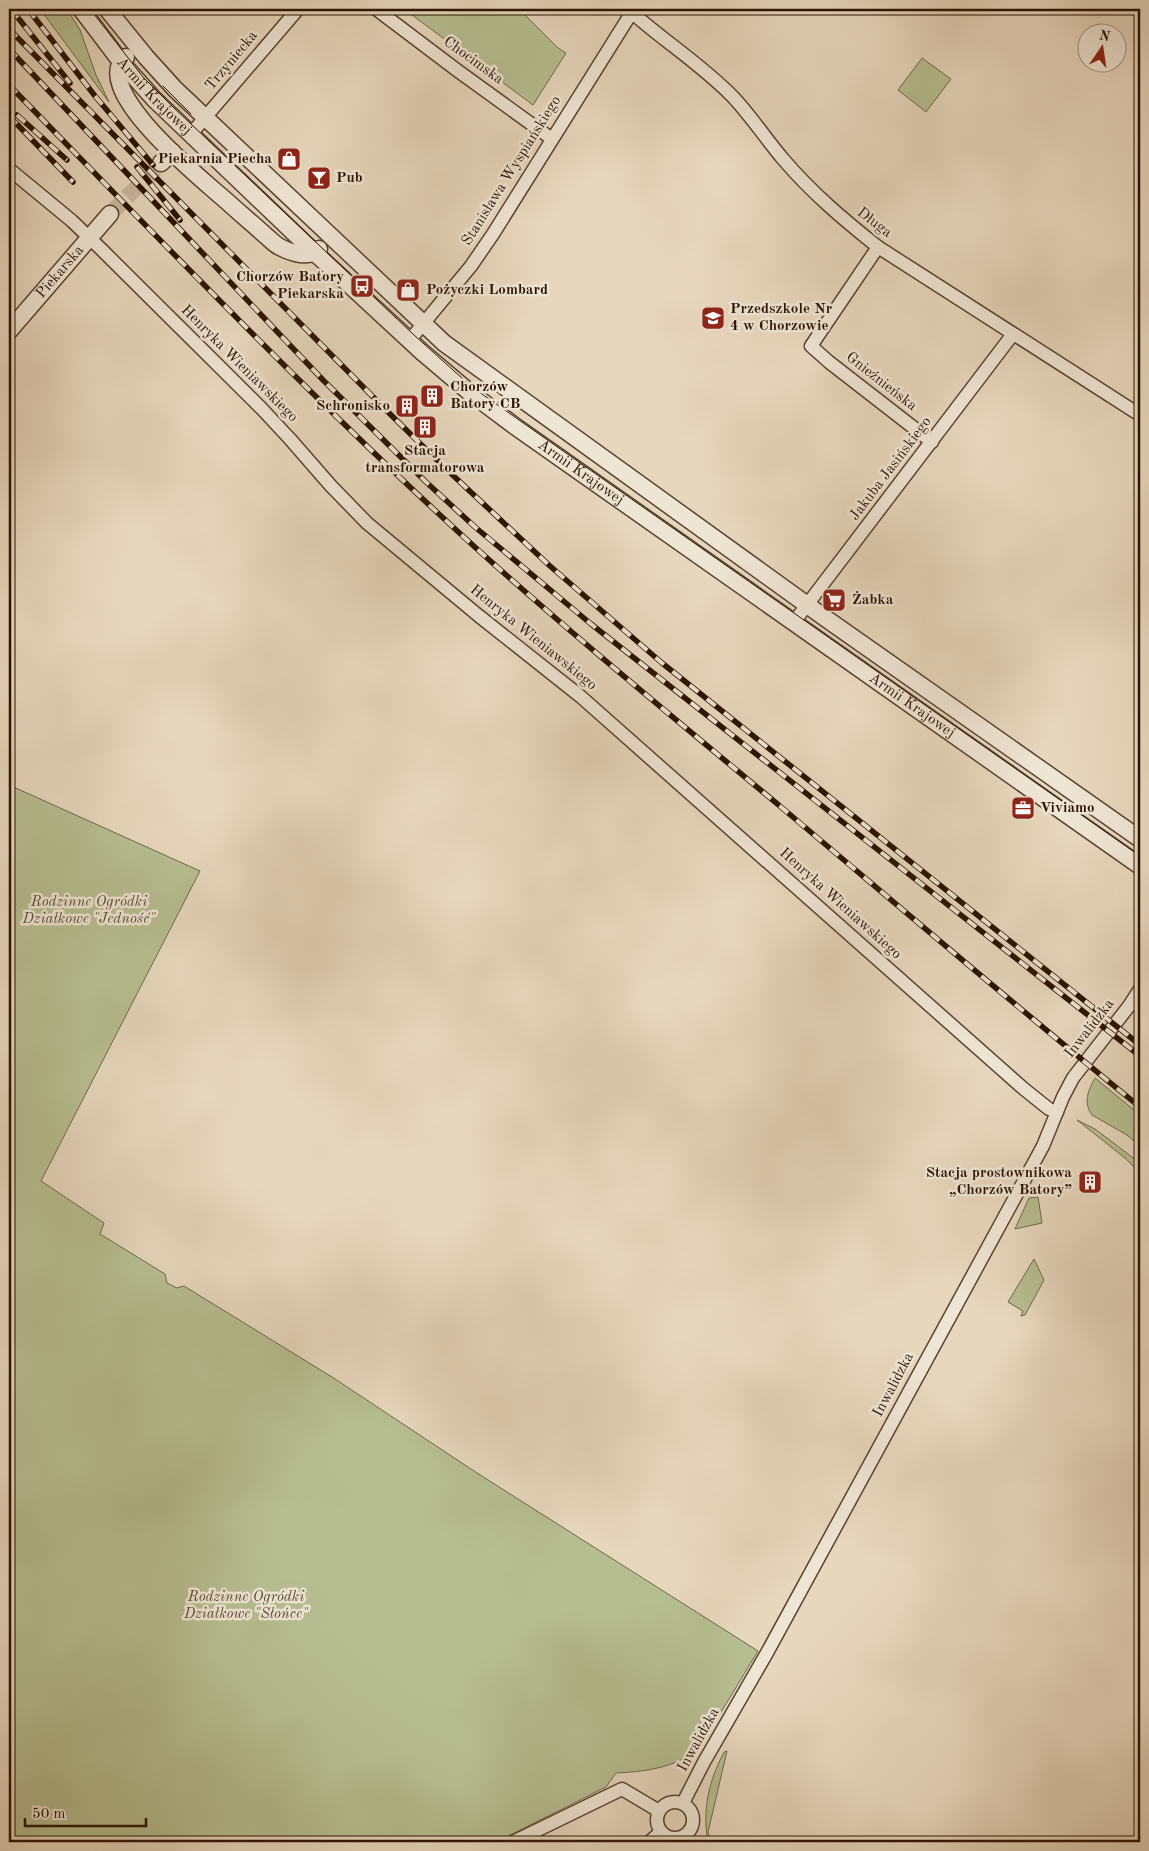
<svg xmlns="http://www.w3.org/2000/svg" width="1149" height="1851" font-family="'Old Standard TT',serif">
  <rect width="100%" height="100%" fill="#e7d7bd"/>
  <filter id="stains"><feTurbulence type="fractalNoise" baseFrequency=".004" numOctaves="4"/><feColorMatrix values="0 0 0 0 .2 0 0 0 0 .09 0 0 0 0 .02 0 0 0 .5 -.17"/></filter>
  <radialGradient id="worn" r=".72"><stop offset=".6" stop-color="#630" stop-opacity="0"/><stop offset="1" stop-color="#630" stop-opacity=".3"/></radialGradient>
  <g fill="#b6be91" stroke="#706848">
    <path d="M40 9H67L80 30 96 75 109 102Z"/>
    <path d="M404 9H519L558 48 566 53 533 105Z"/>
    <path d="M922 58 951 79 926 112 898 90Z"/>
    <path d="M9 785 200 871 41 1181 104 1223 100 1234 165 1274 167 1283 177 1288 184 1286 332 1377 477 1473 758 1651C744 1674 730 1698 716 1720 710 1730 704 1741 696 1749 678 1768 641 1772 616 1773L606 1787 496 1842H9Z"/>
    <path d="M1095 1078 1140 1115V1146L1127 1135 1092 1115C1083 1102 1088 1091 1095 1078Z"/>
    <path d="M1077 1120 1095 1129 1140 1163V1173L1125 1158Z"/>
    <path d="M1038 1197 1042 1223 1015 1229 1029 1198Z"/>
    <path d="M1034 1259 1044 1280 1025 1315 1021 1316 1023 1311 1008 1302Z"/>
    <path d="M727 1751 708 1832 711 1842H708C702 1809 709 1781 724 1752Z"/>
  </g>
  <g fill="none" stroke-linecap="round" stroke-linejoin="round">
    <path stroke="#cab9a1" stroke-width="16" stroke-dasharray="16 8" stroke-linecap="butt" d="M110 214 161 163"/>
    <g stroke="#58432f" stroke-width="15">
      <g id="minor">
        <path d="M376 9 458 71 552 139"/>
        <path d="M628 9C662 40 701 64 733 97 751 116 766 139 783 159 812 193 844 220 878 247L1140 415"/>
        <path d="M191 134 298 9"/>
        <path d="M9 169 72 221 101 249 262 409 290 439 331 486 367 523 479 616 580 696 1024 1089 1049 1109 1057 1112"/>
        <path d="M878 247 811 346 829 362 932 442"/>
        <path d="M409 341 471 266 493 234 632 12"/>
        <path d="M794 622 1013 334"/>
        <circle cx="675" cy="1820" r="18"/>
        <path d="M683 1803 704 1762 768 1651 1043 1146 1063 1097 1073 1078 1129 1006 1140 989"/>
        <path d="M513 1842 622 1789 659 1811"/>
        <path d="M649 1842 661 1832"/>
      </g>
    </g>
    <g stroke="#58432f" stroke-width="19">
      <g id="tertiary">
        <path id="s1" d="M81 9 121 62 154 99 315 253 422 352 468 391 516 427 1140 866"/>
        <path d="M107 9 146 57 175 89 444 343 828 620 1140 839"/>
        <path d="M126 57C87 89 208 184 231 205 242 215 254 225 265 235 270 239 275 245 280 247 291 253 310 259 319 249"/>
        <path d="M161 163 172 152"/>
        <path id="s2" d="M9 331 110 214"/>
      </g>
    </g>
    <use href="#minor" stroke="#efe5d4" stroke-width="12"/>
    <use href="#tertiary" stroke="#efe5d4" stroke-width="16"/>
    <g stroke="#291200" stroke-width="1">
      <path d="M90 9 143 77 173 107 414 335 472 387 1140 856"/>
      <path d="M163 86 191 114"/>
    </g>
    <g stroke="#291200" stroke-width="5.5">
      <g id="rail">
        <path d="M11 9 70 83"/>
        <path d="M28 9 95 96 153 165"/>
        <path d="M9 29 388 412 444 467 550 566 662 663 1140 1045"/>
        <path d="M9 49 323 380 426 482 475 527 591 624 1140 1056"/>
        <path d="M9 85C162 242 314 401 477 549 576 638 679 722 781 807 901 908 1019 1009 1140 1107"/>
        <path d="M17 115 67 160"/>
        <path d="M9 116 73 182"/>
        <path d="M137 167 180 220"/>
      </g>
    </g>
    <use href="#rail" stroke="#efe5d4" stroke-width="4" stroke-dasharray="11" stroke-linecap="butt"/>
  </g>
  <defs>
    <g id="shop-square" transform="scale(1.25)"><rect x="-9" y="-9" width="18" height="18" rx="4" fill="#8f2418" stroke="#efe5d4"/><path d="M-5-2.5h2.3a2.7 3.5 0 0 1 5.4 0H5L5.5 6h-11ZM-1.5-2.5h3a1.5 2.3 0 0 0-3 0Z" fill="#fff"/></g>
    <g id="bar-square" transform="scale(1.25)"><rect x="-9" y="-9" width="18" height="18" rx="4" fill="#8f2418" stroke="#efe5d4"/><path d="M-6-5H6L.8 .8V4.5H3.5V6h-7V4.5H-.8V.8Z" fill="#fff"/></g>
    <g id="bus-square" transform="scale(1.25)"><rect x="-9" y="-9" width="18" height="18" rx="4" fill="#8f2418" stroke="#efe5d4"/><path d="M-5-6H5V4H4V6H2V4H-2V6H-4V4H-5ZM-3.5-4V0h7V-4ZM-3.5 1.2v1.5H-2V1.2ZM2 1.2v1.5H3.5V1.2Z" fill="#fff"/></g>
    <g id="school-square" transform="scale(1.25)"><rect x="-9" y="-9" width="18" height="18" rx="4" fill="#8f2418" stroke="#efe5d4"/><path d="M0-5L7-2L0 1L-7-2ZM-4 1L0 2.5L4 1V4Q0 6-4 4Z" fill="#fff"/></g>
    <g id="building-square" transform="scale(1.25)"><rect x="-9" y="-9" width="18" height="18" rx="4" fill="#8f2418" stroke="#efe5d4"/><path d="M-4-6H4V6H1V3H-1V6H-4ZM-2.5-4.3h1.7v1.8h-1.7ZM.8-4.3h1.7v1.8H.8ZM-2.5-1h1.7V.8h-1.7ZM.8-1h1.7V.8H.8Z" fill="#fff"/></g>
    <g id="supermarket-square" transform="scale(1.25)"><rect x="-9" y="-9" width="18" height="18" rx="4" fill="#8f2418" stroke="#efe5d4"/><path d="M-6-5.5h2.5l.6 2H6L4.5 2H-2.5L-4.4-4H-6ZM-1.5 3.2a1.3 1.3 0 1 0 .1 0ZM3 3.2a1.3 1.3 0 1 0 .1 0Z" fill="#fff"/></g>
    <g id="office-square" transform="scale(1.25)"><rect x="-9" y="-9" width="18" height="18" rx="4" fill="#8f2418" stroke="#efe5d4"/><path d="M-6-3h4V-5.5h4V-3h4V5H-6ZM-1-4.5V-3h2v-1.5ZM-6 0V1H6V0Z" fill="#fff"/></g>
  </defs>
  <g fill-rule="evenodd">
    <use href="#shop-square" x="289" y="159"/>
    <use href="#bar-square" x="319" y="178"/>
    <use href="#bus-square" x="362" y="286"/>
    <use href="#shop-square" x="408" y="290"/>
    <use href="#school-square" x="713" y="318"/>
    <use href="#building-square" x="432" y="396"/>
    <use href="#building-square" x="407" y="406"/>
    <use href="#building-square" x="425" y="427"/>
    <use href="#supermarket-square" x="834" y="600"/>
    <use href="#office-square" x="1023" y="808"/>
    <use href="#building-square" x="1090" y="1182"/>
  </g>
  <g text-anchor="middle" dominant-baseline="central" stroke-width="5" stroke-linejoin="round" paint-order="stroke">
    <g font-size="15" fill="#291200" stroke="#efe5d4">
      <text transform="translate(232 61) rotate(-50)">Trzyniecka</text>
      <text transform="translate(473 61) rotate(36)">Chocimska</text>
      <text stroke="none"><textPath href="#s1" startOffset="114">Armii Krajowej</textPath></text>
      <text transform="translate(512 171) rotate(-58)">Stanisława Wyspiańskiego</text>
      <text transform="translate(874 223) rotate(37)">Długa</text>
      <text stroke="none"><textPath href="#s2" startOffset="78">Piekarska</textPath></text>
      <text transform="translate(239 364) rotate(45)">Henryka Wieniawskiego</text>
      <text transform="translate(881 382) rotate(38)">Gnieźnieńska</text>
      <text transform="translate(891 469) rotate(-53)">Jakuba Jasińskiego</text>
      <text stroke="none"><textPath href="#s1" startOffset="684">Armii Krajowej</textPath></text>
      <text transform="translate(533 638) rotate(39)">Henryka Wieniawskiego</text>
      <text stroke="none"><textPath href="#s1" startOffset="1089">Armii Krajowej</textPath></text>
      <text transform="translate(840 904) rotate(42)">Henryka Wieniawskiego</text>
      <text transform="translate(1090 1029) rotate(-52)">Inwalidzka</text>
      <text transform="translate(894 1385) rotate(-62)">Inwalidzka</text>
      <text transform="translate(699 1740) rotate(-61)">Inwalidzka</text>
    </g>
    <g font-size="15" font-weight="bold" fill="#291200" stroke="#efe5d4" text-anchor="start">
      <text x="272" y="159" text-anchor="end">Piekarnia Piecha</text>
      <text x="336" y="178">Pub</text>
      <text x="344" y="277" text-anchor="end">Chorzów Batory<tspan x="344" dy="17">Piekarska</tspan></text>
      <text x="426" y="290">Pożyczki Lombard</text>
      <text x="730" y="309">Przedszkole Nr<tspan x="730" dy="17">4 w Chorzowie</tspan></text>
      <text x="450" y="387">Chorzów<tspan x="450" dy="17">Batory CB</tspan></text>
      <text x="390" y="406" text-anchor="end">Schronisko</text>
      <text x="425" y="451" text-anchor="middle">Stacja<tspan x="425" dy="17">transformatorowa</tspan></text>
      <text x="852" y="600">Żabka</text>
      <text x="1040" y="808">Viviamo</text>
      <text x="1072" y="1173" text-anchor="end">Stacja prostownikowa<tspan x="1072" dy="17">„Chorzów Batory”</tspan></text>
    </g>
    <g font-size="15" font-style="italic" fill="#5a4e33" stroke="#efe5d4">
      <text x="89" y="902">Rodzinne Ogródki<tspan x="89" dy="17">Działkowe "Jedność"</tspan></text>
      <text x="246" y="1597">Rodzinne Ogródki<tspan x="246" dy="17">Działkowe "Słońce"</tspan></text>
    </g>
  </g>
  <rect width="1149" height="1851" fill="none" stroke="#e7d7bd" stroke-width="30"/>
  <rect x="10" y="10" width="1129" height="1831" fill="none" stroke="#291200" stroke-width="2.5"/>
  <rect x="15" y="15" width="1119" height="1821" fill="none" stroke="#291200"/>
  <g transform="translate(1102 48) rotate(13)"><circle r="24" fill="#efe5d4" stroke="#a0917f"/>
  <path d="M0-4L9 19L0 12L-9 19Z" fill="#8f2418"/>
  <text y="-8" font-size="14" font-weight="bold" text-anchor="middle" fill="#291200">N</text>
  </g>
  <path d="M25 1818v8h121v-8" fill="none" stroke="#291200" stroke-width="2.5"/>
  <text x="32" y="1818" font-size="15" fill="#291200" stroke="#efe5d4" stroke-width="4" paint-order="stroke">50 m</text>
  <rect width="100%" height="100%" filter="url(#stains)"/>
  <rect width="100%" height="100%" fill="url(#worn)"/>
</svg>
